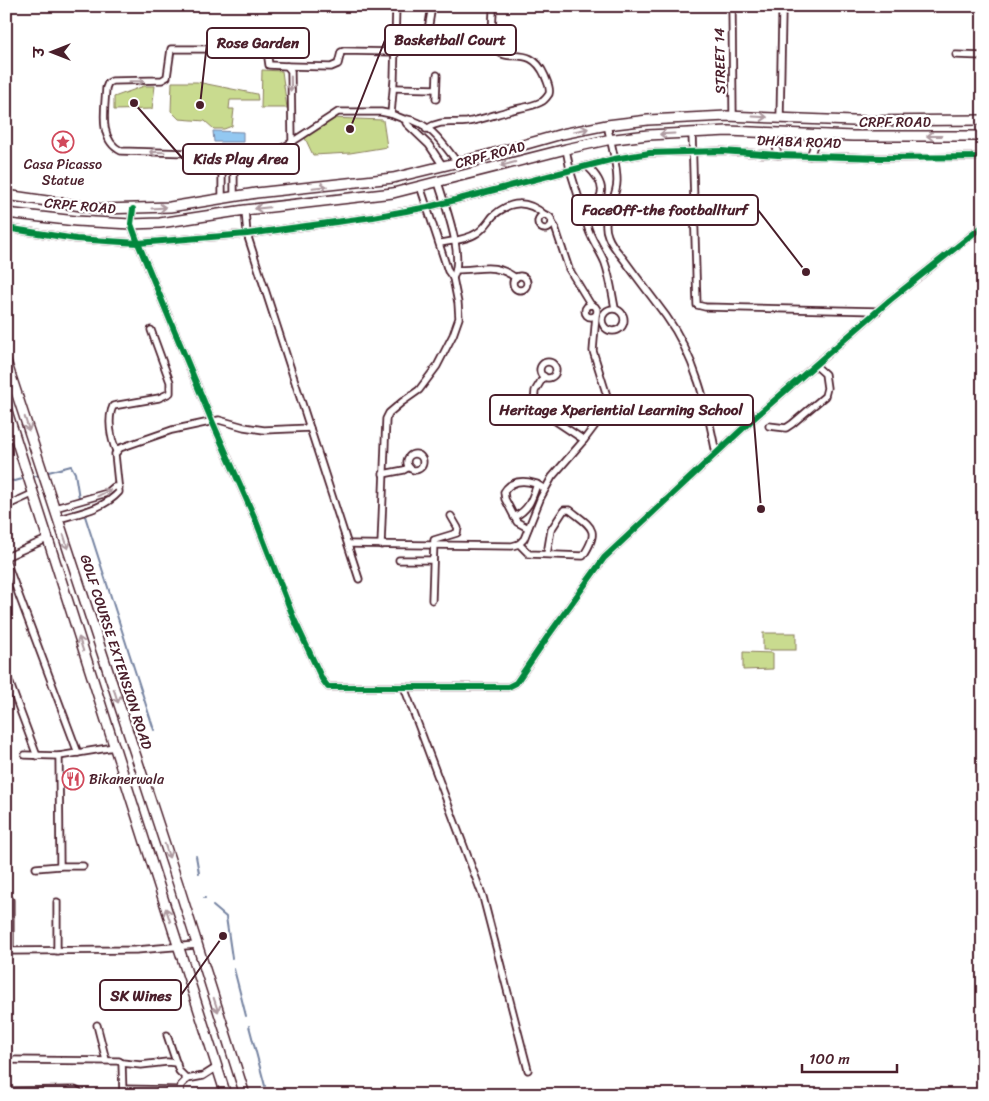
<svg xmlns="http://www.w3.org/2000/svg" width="989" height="1101" font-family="Sriracha,'Playpen Sans Deva',sans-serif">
  <rect width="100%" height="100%" fill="#fff"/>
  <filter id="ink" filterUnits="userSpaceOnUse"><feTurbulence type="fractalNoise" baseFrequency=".02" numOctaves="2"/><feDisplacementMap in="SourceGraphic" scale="10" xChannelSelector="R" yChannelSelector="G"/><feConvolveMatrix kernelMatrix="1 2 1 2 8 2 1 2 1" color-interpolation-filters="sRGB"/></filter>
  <g filter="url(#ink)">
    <g fill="#c9db8f" stroke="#8a7d5d">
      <path d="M262 70 282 71 287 108H261Z"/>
      <path d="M172 82H197L257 94 258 100H230L229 109H234L232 126 224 129H214L205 121 179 119 171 111Z"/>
      <path d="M144 86H155L152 109 114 110V97Z"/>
      <path d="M330 118 383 120 387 147 350 153 313 155 305 138Z"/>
      <rect x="763" y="633" width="33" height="17"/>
      <path d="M743 652 773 653V669L743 670Z"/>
    </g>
    <path fill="#93c8f1" stroke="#7684a2" d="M213 131 243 132V142H214Z"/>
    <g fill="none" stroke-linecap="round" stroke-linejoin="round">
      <g stroke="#7684a2" stroke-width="2">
        <path d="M45 473 71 466 75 473 79 498"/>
        <path d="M31 477 41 475"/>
        <path d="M6 480 15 481 26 478"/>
        <path d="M85 516 154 730"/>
        <path d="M196 856 199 873"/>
        <path d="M204 898H205"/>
        <path d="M213 906 226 917 232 958"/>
        <path d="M234 969 246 1016"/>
        <path d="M249 1026 265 1086"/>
      </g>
      <g stroke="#4a1f2b" stroke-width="9">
        <g id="street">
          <path d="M732 6 733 116"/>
          <path d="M396 31 428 30 432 6"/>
          <path d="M956 55 983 56"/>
          <path d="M287 66 331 67 338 64 341 52 344 51 395 52"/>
          <path d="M394 88 436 89"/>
          <path d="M436 99 437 75"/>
          <path d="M391 114 394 80 396 6"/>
          <path d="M780 118 782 14"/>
          <path d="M607 125C611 143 617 163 617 181 617 200 600 217 608 236 611 245 619 253 625 261 638 279 652 297 666 316 695 356 707 406 716 454"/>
          <path d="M426 129C442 119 451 124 467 122 480 120 494 115 508 111 518 108 531 107 541 102 544 101 547 97 549 94 551 88 547 82 545 76 530 42 506 66 496 48 490 38 493 21 493 10L491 6"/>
          <path d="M692 133 697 305 705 307 878 311"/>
          <path d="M773 133 778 155"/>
          <path d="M292 142 338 112H381L391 114 406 120"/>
          <path d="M566 149 570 170 586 221"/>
          <path d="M222 154C246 154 272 157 292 142L291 71 287 66 269 65 267 51 258 49H171L167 77 162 80 112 81 108 83 106 88C105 109 98 140 121 151L222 154V198"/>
          <path d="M810 156 818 135"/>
          <path d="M443 166 429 145 406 123 407 119C429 122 444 145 457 162"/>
          <path d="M587 166C621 198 584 205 587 224 589 237 600 250 605 263 610 277 612 293 615 308"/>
          <path d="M438 182C445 206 465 255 453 278"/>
          <path d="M234 197V154"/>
          <path d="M133 209 131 224 138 243 212 421 256 521 294 619 322 679 328 687H508L516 683 548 636 604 558 753 419 815 365 890 300 983 226"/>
          <path d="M245 210 247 234 359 579"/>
          <circle cx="545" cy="222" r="7"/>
          <path d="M552 223 555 227 569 269 591 305"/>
          <path d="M6 228 76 239 138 243 247 234 373 217 428 207 614 159 650 153 722 151 778 155 881 158 983 157"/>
          <path d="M440 243C451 241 467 240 477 233 484 229 488 222 493 216 511 200 527 200 545 215"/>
          <path d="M456 270C481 270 494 262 516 278"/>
          <circle cx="520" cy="283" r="7"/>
          <circle cx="591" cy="311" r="6"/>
          <circle cx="613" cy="320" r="11"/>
          <circle cx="548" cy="370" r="8"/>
          <path d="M544 376 535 391 534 404 539 410 584 440"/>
          <path d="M769 426 786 428 792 424 825 396 827 388 825 374 815 365"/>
          <path d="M116 451C111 439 107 419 113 406L159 398 170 393V382L151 330"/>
          <circle cx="415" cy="462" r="8"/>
          <path d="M383 474 404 470 409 467"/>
          <path d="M6 506 32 494"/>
          <path d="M55 508 107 493 114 487H119"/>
          <path d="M514 517C529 510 532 499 537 484"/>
          <path d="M59 519C79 513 104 509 119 492L115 454 120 448 172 430 219 420 244 427 264 430 310 428"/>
          <path d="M528 528 517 522 505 499 504 492C513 477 532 480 545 489"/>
          <path d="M348 544 512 546 519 544 524 539 541 497 552 477 584 440 602 416 606 406 607 396 593 351 596 315"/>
          <path d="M519 544 529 554 583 556C601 529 591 527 570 510H564L551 530 547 554"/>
          <path d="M381 545 386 419 389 413 402 402 419 390 437 366 453 335 459 318 458 303 453 278 448 271 420 186"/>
          <path d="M6 557 47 539"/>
          <path d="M399 560H433"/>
          <path d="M6 561 78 753"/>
          <path d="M432 600 434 540 457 533 458 528 451 516"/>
          <path d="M6 673 37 756"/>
          <path d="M404 687 483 897 528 1070"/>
          <path d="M25 755 59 756 114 747"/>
          <path d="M60 866H83"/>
          <path d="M36 868 60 866 59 756"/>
          <path d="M10 900V951"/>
          <path d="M6 951 136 950 196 945"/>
          <path d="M57 951V902"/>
          <path d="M97 1025 106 1060"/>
          <path d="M167 1035 179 1071 187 1079"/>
          <path d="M6 1060 119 1061 122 1063 123 1095"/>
          <path d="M122 1063 141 1065 167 1062 177 1063"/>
          <path d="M123 1089 177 1090 183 1095"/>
          <path d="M6 1091 75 1090 79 1092 81 1095"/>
          <path d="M180 1091 181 1085 187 1079 203 1076 217 1067"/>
        </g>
      </g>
      <g stroke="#4a1f2b" stroke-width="12">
        <g id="secondary">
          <path d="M6 195 102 209 170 207 256 193 393 178 484 156 562 134 607 125 648 120 727 116 853 121 983 120"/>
          <path d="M6 213 76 221 131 224 160 223 245 210 393 193 566 149 607 140 648 135 728 131 853 136H983"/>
          <path d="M6 361 179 887 245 1095"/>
          <path d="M6 408 226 1095"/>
        </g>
      </g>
      <use href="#street" stroke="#fff" stroke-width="5.5"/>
      <use href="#secondary" stroke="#fff" stroke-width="9"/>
      <g stroke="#fff" stroke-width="9">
        <g id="cycleway">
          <path d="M133 209 131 224 138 243 212 421 256 521 294 619 322 679 328 687H508L516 683 548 636 604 558 753 419 815 365 890 300 983 226"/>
          <path d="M6 228 76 239 138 243 247 234 373 217 428 207 614 159 650 153 722 151 778 155 881 158 983 157"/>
        </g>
      </g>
      <use href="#cycleway" stroke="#00873e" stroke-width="6"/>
    </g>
    <defs><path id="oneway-shaft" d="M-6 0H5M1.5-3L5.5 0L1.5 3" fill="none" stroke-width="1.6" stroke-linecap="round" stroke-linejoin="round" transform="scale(1.25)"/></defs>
    <g stroke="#ae9aa0">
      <use href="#oneway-shaft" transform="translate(137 81) rotate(-1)"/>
      <use href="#oneway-shaft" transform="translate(291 84) rotate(89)"/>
      <use href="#oneway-shaft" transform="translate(760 117) rotate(3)"/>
      <use href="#oneway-shaft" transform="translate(581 130) rotate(-12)"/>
      <use href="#oneway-shaft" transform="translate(667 134) rotate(177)"/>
      <use href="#oneway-shaft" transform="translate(934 136) rotate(180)"/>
      <use href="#oneway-shaft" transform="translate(157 152) rotate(-178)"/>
      <use href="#oneway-shaft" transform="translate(508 164) rotate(165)"/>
      <use href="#oneway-shaft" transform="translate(320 187) rotate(-6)"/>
      <use href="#oneway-shaft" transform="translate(159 208) rotate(-4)"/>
      <use href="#oneway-shaft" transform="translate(262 208) rotate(174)"/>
      <use href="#oneway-shaft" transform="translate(27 424) rotate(72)"/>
      <use href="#oneway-shaft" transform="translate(104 493) rotate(-27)"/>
      <use href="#oneway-shaft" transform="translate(66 542) rotate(72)"/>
      <use href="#oneway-shaft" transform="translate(81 644) rotate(-108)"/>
      <use href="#oneway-shaft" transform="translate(116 696) rotate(72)"/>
      <use href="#oneway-shaft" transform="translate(167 851) rotate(72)"/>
      <use href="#oneway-shaft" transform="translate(168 915) rotate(-108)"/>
      <use href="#oneway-shaft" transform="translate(216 1005) rotate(72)"/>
    </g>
  </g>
  <defs>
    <g id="sight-ring" transform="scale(1.125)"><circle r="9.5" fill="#fff" stroke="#d1495b" stroke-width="1.5"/><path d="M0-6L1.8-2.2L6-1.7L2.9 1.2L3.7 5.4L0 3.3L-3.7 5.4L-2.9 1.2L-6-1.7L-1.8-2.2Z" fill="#d1495b"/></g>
    <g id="restaurant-ring" transform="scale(1.125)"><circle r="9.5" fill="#fff" stroke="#d1495b" stroke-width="1.5"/><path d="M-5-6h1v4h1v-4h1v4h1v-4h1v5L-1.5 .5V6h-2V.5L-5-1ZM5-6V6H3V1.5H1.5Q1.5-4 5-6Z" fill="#d1495b"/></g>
  </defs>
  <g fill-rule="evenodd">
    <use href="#sight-ring" x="63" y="142"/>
    <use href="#restaurant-ring" x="73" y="779"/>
  </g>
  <g text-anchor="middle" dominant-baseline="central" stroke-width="4.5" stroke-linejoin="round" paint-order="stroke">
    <g font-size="14" fill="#4a1f2b" stroke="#fff">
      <text transform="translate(720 61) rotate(-91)">STREET 14</text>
      <text x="895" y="122">CRPF ROAD</text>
      <text transform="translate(799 142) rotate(2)">DHABA ROAD</text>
      <text transform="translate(490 155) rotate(-15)">CRPF ROAD</text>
      <text transform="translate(80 206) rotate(5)">CRPF ROAD</text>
      <text transform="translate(116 652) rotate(72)">GOLF COURSE EXTENSION ROAD</text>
    </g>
    <g font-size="14" fill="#4a1f2b" stroke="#fff">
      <text x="63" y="164">Casa Picasso<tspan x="63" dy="16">Statue</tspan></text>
      <text x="89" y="779" text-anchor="start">Bikanerwala</text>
    </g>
  </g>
  <path fill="none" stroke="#4a1f2b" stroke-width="2" d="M350 129L385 40M200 105L207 43M134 103L183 159M806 272L758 210M761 509L753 410M223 936L181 995"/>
  <g fill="#4a1f2b" stroke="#fff" stroke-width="2">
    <circle cx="350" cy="129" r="5"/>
    <circle cx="200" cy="105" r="5"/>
    <circle cx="134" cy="103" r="5"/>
    <circle cx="806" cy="272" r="5"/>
    <circle cx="761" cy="509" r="5"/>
    <circle cx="223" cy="936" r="5"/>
  </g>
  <g fill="#fff" stroke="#4a1f2b" stroke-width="2">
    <rect x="385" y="25" width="131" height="30" rx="5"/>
    <rect x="207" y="28" width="102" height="30" rx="5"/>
    <rect x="183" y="144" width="116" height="30" rx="5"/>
    <rect x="572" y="195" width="186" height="30" rx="5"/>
    <rect x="490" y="395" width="263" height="30" rx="5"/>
    <rect x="100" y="980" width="81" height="30" rx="5"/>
  </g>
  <g font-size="15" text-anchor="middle" font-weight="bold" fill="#4a1f2b">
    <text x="450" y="45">Basketball Court</text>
    <text x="258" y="48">Rose Garden</text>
    <text x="241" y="164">Kids Play Area</text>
    <text x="665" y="215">FaceOff-the footballturf</text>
    <text x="621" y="415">Heritage Xperiential Learning School</text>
    <text x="141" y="1001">SK Wines</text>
  </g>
  <rect width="989" height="1101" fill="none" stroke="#fff" stroke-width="25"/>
  <rect x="12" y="12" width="964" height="1076" fill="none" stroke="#4a1f2b" stroke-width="2" filter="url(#ink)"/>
  <g transform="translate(52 52) rotate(270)" stroke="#ffffff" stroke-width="4" paint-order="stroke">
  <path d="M0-4L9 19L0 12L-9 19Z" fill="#4a1f2b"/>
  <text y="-8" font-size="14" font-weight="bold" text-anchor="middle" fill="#4a1f2b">उ</text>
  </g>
  <path d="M802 1064v8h95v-8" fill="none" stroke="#4a1f2b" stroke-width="2.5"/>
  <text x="809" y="1064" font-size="15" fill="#4a1f2b" stroke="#ffffff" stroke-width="4" paint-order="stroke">100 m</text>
</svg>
